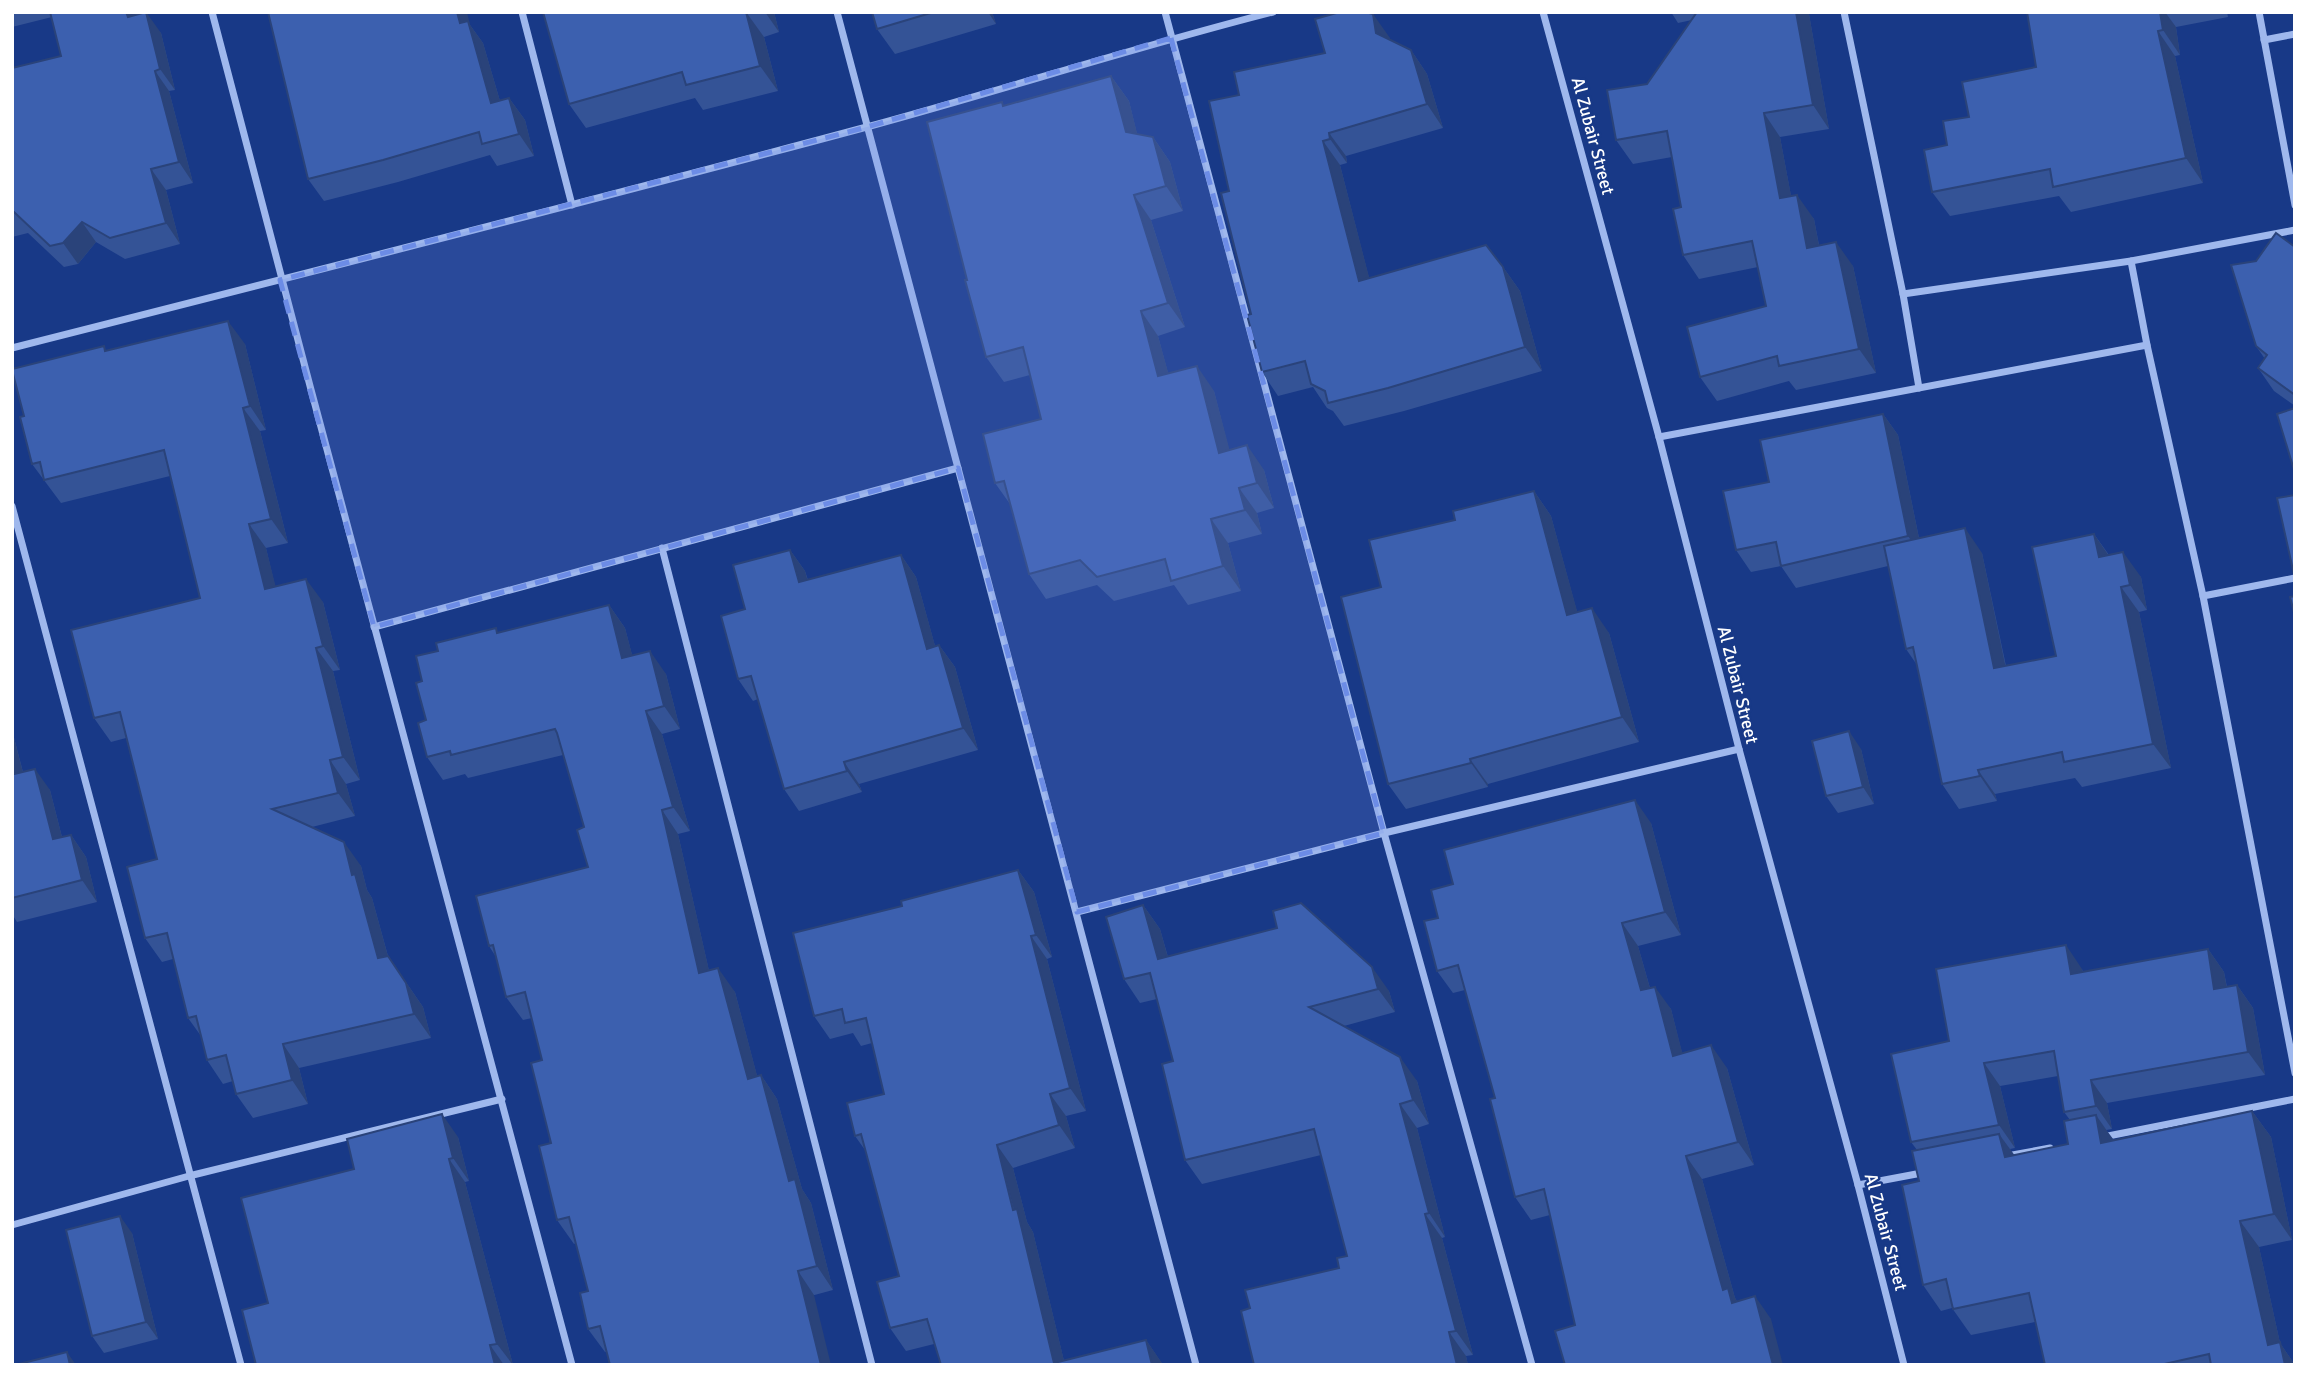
<svg xmlns="http://www.w3.org/2000/svg" width="2307" height="1377" font-family="Signika,sans-serif">
  <rect width="100%" height="100%" fill="#183987"/>
  <g fill="none" stroke-linecap="round" stroke-linejoin="round">
    <g stroke="#9fb8ed" stroke-width="7">
      <path d="M212 12C328 464 454 913 572 1365"/>
      <path d="M522 12 572 205"/>
      <path d="M837 12 1196 1365"/>
      <path d="M1165 12 1384 833 1532 1365"/>
      <path d="M1543 12 1659 437 1739 749 1858 1185 1904 1365"/>
      <path d="M1844 12 1903 294 1919 388"/>
      <path d="M2259 12 2295 205"/>
      <path d="M2264 40 2295 34"/>
      <path d="M2131 261 2147 345 2203 596 2295 1073"/>
      <path d="M1903 294 2131 261 2295 230"/>
      <path d="M12 348C296 276 580 204 863 128 1000 91 1135 47 1273 12"/>
      <path d="M1659 437 2147 345"/>
      <path d="M12 506 241 1365"/>
      <path d="M662 548 872 1365"/>
      <path d="M2203 596 2295 578"/>
      <path d="M374 627 958 468"/>
      <path d="M1077 912 1384 833 1739 749"/>
      <path d="M2103 1137 2295 1099"/>
      <path d="M2007 1156 2050 1148"/>
      <path d="M1858 1185 1927 1172"/>
      <path d="M12 1225 189 1176 502 1099"/>
    </g>
  </g>
  <g fill="#345396" fill-rule="evenodd">
    <path d="M12 12H135L136 15 161 33 175 90 169 91 193 183 166 190 180 244 125 259 96 242 78 264 64 267 28 233 12 237V68L61 56 52 17 12 27Z"/>
    <path d="M543 12H774L779 32 764 37 778 91 703 110 695 98 586 128 569 104Z"/>
    <path d="M872 12H992L996 24 895 54 877 29Z"/>
    <path d="M1671 12H1808L1809 14 1829 129 1780 137 1791 196 1814 219 1819 245 1853 266 1876 373 1796 390 1789 381 1717 401 1700 377 1766 306 1758 267 1699 279 1683 255 1681 207 1672 157 1633 164 1616 140 1647 84 1692 20 1678 23Z"/>
    <path d="M2027 12H2227L2228 17 2176 27 2180 55 2175 56 2203 183 2071 212 2059 196 1950 216 1932 192 1947 145 2036 67Z"/>
    <path d="M470 25 483 43 500 101 509 98 525 120 534 156 497 166 490 155 398 182 324 201 308 179Z"/>
    <path d="M1390 38V40L1411 50 1427 74 1443 128 1346 156 1347 163 1340 165 1369 278 1503 267 1520 291 1542 371 1404 411 1344 426 1333 411 1327 408 1313 387 1278 396 1262 372 1229 191 1239 95 1325 53Z"/>
    <path d="M1111 76 1129 101 1137 134 1153 137 1170 162 1183 211 1151 220 1185 327 1158 336 1168 373 1214 391 1229 450 1264 470 1274 508 1257 513 1262 534 1228 543 1241 591 1188 605 1174 585 1114 601 1097 585 1046 599 1029 574 1010 504 995 483 1041 419 1030 375 1004 382 986 357 1004 106Z"/>
    <path d="M2295 247V406L2274 391 2258 368 2265 359 2256 346V261Z"/>
    <path d="M245 344 266 430 260 431 288 543 266 548 275 586 323 602 340 670 333 671 360 780 346 784 355 816 312 827 361 866 367 890 372 898 388 956 423 1007 431 1038 299 1068 308 1104 253 1118 236 1094 233 1081 223 1084 207 1060 201 1036 188 1018 173 959 162 962 145 938 157 859 126 738 111 742 94 718 200 598 170 476 61 503 32 464 107 351Z"/>
    <path d="M1883 414 1898 435 1919 538 1982 553 2006 666 2056 656 2094 534 2109 555 2141 577 2147 610 2139 612 2171 768 2082 787 2075 778 1995 794 1997 801 1959 809 1942 784 1917 665 1906 649 1888 566 1796 588 1781 566 1751 572 1736 550 1769 482Z"/>
    <path d="M1534 491 1551 516 1577 612 1609 633 1639 742 1488 784V787L1406 809 1388 784 1381 587 1455 520Z"/>
    <path d="M790 550 805 571 808 580 901 555 916 577 935 646 939 645 955 667 978 750 859 784 862 792 799 811 784 789 758 699 753 701 738 679 745 609Z"/>
    <path d="M609 605 625 628 632 655 666 674 680 729 662 734 690 831 678 834 709 971 735 992 757 1076 761 1075 777 1099 802 1189 811 1203 833 1290 605 1352 588 1329V1291L576 1243 574 1244 557 1220 542 1060 532 1018 523 1020 506 997 496 957 489 946 588 867 584 827 563 755 468 778 465 774 443 780 427 757 426 720 422 681 438 651 499 632Z"/>
    <path d="M12 730 23 772 50 790 62 837 71 835 86 857 97 902 17 922 12 914Z"/>
    <path d="M1861 749 1874 804 1838 813 1826 796Z"/>
    <path d="M1651 823 1681 935 1638 946 1650 988 1671 1009 1682 1053 1727 1068 1754 1165 1702 1179 1735 1298 1737 1301 1771 1319 1575 1325 1550 1215 1531 1220 1515 1197 1495 1098 1465 990 1453 993 1437 971 1438 918Z"/>
    <path d="M1018 870 1034 892 1052 957 1047 959 1086 1111 1066 1116 1075 1148 1013 1168 1027 1222 1033 1232 1064 1361 1146 1340 1163 1365H941L934 1344 906 1351 890 1328 899 1276 865 1150 855 1136 884 1094 872 1043 861 1046 853 1033 830 1039 814 1016 902 906Z"/>
    <path d="M1143 905 1160 929 1168 957 1277 928 1389 991 1395 1012 1344 1026 1417 1081 1429 1124 1417 1128 1445 1237 1442 1238 1473 1355 1466 1356 1468 1365H1254L1250 1308 1339 1268 1347 1256 1321 1155 1202 1184 1185 1160 1173 1061 1157 999 1140 1003 1124 979Z"/>
    <path d="M2208 949 2224 972 2227 987 2237 985 2253 1008 2265 1075 2107 1103 2112 1129 2106 1130 2114 1140 2252 1111 2271 1137 2292 1240 2259 1247 2280 1343 2295 1365H2045L2035 1322 1971 1335 1952 1308 1941 1311 1923 1285 1917 1150 1911 1142 1949 1041 2082 969 2083 972ZM2058 1076 2064 1112 2070 1120 2068 1144 2014 1155 2010 1149 2015 1148 2000 1086Z"/>
    <path d="M458 1137 469 1181 465 1182 513 1365H256L268 1303Z"/>
    <path d="M132 1233 158 1339 104 1353 92 1336Z"/>
  </g>
  <g fill="#2a437a">
    <path d="M126 12H135L142 38 128 17Z"/>
    <path d="M146 12 161 33 175 90 160 69Z"/>
    <path d="M457 12H467L470 25 483 43 507 125 491 103 460 23Z"/>
    <path d="M746 12 764 37 778 91 760 66Z"/>
    <path d="M765 12H774L779 32Z"/>
    <path d="M988 12H992L996 24Z"/>
    <path d="M1796 12H1808L1809 14 1829 129 1813 105Z"/>
    <path d="M2160 12H2165L2176 27 2180 55 2163 30Z"/>
    <path d="M1373 14 1390 38 1392 56 1376 33Z"/>
    <path d="M2158 31 2175 56 2203 183 2186 158Z"/>
    <path d="M1411 50 1427 74 1443 128 1427 104Z"/>
    <path d="M155 71 169 91 193 183 179 162Z"/>
    <path d="M1111 76 1129 101 1143 157 1126 132Z"/>
    <path d="M509 98 525 120 534 156 519 134Z"/>
    <path d="M1764 113 1780 137 1796 222 1780 198Z"/>
    <path d="M1329 133 1346 156 1347 163 1330 139Z"/>
    <path d="M1153 137 1170 162 1183 211 1166 186Z"/>
    <path d="M1323 141 1340 165 1376 304 1359 281Z"/>
    <path d="M151 169 166 190 180 244 166 223Z"/>
    <path d="M1134 195 1151 220 1185 327 1168 303Z"/>
    <path d="M1797 195 1814 219 1824 272 1807 248Z"/>
    <path d="M82 222 96 242 78 264 63 243Z"/>
    <path d="M1836 242 1853 266 1876 373 1859 349Z"/>
    <path d="M1503 267 1520 291 1542 371 1525 347Z"/>
    <path d="M1141 311 1158 336 1176 401 1158 376Z"/>
    <path d="M228 321 245 344 266 430 250 406Z"/>
    <path d="M1197 366 1214 391 1237 478 1219 453Z"/>
    <path d="M243 408 260 431 288 543 271 519Z"/>
    <path d="M1883 414 1898 435 1923 558 1908 536Z"/>
    <path d="M1247 445 1264 470 1274 508 1257 483Z"/>
    <path d="M1239 488 1257 513 1262 534 1245 510Z"/>
    <path d="M1534 491 1551 516 1585 640 1567 615Z"/>
    <path d="M1211 519 1228 543 1241 591 1223 566Z"/>
    <path d="M249 524 266 548 282 612 265 589Z"/>
    <path d="M1965 528 1982 553 2011 693 1994 668Z"/>
    <path d="M2094 534 2111 559 2099 557Z"/>
    <path d="M790 550 805 571 814 604 799 582Z"/>
    <path d="M2123 552 2141 577 2147 610 2130 585Z"/>
    <path d="M901 555 916 577 942 671 927 649Z"/>
    <path d="M306 579 323 602 340 670 323 646Z"/>
    <path d="M2121 587 2139 612 2171 768 2153 744Z"/>
    <path d="M609 605 625 628 639 681 622 658Z"/>
    <path d="M1592 608 1609 633 1639 742 1622 717Z"/>
    <path d="M939 645 955 667 978 750 963 728Z"/>
    <path d="M316 648 333 671 360 780 343 757Z"/>
    <path d="M650 651 666 674 680 729 664 706Z"/>
    <path d="M646 711 662 734 690 831 673 807Z"/>
    <path d="M12 730 29 796 14 774 12 769Z"/>
    <path d="M1849 731 1861 749 1874 804 1863 787Z"/>
    <path d="M1470 759 1488 784V787L1471 763Z"/>
    <path d="M330 760 346 784 355 816 338 793Z"/>
    <path d="M844 762 859 784 862 792 847 771Z"/>
    <path d="M35 769 50 790 68 861 53 839Z"/>
    <path d="M1978 770 1995 794 1997 801 1980 776Z"/>
    <path d="M1635 800 1651 823 1681 935 1665 912Z"/>
    <path d="M662 810 678 834 715 997 699 973Z"/>
    <path d="M71 835 86 857 97 902 82 880Z"/>
    <path d="M344 842 361 866 367 890 372 898 395 982 378 958 352 875Z"/>
    <path d="M1018 870 1034 892 1052 957 1036 935Z"/>
    <path d="M1143 905 1160 929 1175 983 1158 959Z"/>
    <path d="M1622 923 1638 946 1657 1013 1641 990Z"/>
    <path d="M1031 936 1047 959 1086 1111 1070 1088Z"/>
    <path d="M2066 945 2082 969 2087 997 2071 974Z"/>
    <path d="M2208 949 2224 972 2231 1012 2214 989Z"/>
    <path d="M388 956 423 1007 431 1038 414 1014Z"/>
    <path d="M1372 967 1389 991 1395 1012 1378 989Z"/>
    <path d="M718 968 735 992 764 1102 748 1079Z"/>
    <path d="M2237 985 2253 1008 2265 1075 2248 1052Z"/>
    <path d="M1655 987 1671 1009 1689 1079 1673 1056Z"/>
    <path d="M283 1044 299 1068 308 1104 292 1080Z"/>
    <path d="M1711 1045 1727 1068 1754 1165 1738 1142Z"/>
    <path d="M1400 1057 1417 1081 1429 1124 1413 1100Z"/>
    <path d="M1984 1063 2000 1086 2015 1148 1999 1125Z"/>
    <path d="M761 1075 777 1099 802 1189 811 1203 833 1290 817 1266 789 1181Z"/>
    <path d="M2091 1080 2107 1103 2112 1129 2096 1106Z"/>
    <path d="M1050 1094 1066 1116 1075 1148 1059 1125Z"/>
    <path d="M1400 1104 1417 1128 1445 1237 1429 1213Z"/>
    <path d="M2252 1111 2271 1137 2292 1240 2274 1214Z"/>
    <path d="M442 1114 458 1137 469 1181 453 1158Z"/>
    <path d="M2096 1115 2114 1141 2101 1143Z"/>
    <path d="M1999 1134 2018 1160 2005 1157Z"/>
    <path d="M997 1145 1013 1168 1027 1222 1033 1232 1065 1365 1054 1363Z"/>
    <path d="M1686 1156 1702 1179 1735 1298 1744 1311 1748 1325 1723 1290Z"/>
    <path d="M449 1159 465 1182 513 1365 497 1344Z"/>
    <path d="M1425 1214 1442 1238 1473 1355 1456 1331Z"/>
    <path d="M120 1216 132 1233 158 1339 146 1322Z"/>
    <path d="M2240 1221 2259 1247 2280 1343 2295 1365H2282L2268 1345Z"/>
    <path d="M798 1271 814 1295 831 1365H821Z"/>
    <path d="M1755 1296 1771 1319 1783 1365H1773Z"/>
    <path d="M1449 1332 1466 1356 1468 1365H1457Z"/>
    <path d="M1146 1340 1162 1363 1163 1365H1152Z"/>
    <path d="M490 1345 504 1365H495Z"/>
    <path d="M67 1352 76 1365H70Z"/>
  </g>
  <g fill="#3c60af" stroke="#2a437a" stroke-width="2">
    <path d="M50 12H126L128 17 146 12 160 69 155 71 179 162 151 169 166 223 110 238 82 222 63 243 50 246 14 212H12V68L61 56Z"/>
    <path d="M268 12H457L460 23 468 21 491 103 509 98 519 134 482 144 479 132 383 160 308 179Z"/>
    <path d="M543 12H746L760 66 686 85 682 72 569 104Z"/>
    <path d="M872 12H934L877 29Z"/>
    <path d="M1340 12H1365L1373 14 1376 33 1411 50 1427 104 1329 133 1330 139 1323 141 1359 281 1486 245 1503 267 1525 347 1388 388 1328 403 1325 391 1311 384 1305 361 1262 372 1247 315 1251 314 1221 193 1229 191 1209 101 1239 95 1234 72 1325 53 1315 19Z"/>
    <path d="M1697 12H1796L1813 105 1764 113 1780 198 1797 195 1807 248 1836 242 1859 349 1779 366 1777 356 1700 377 1687 327 1766 306 1752 241 1683 255 1673 209 1681 207 1667 131 1616 140 1607 90 1647 84Z"/>
    <path d="M2027 12H2160L2163 30 2158 31 2186 158 2053 187 2050 169 1932 192 1924 150 1947 145 1943 121 1969 117 1962 82 2036 67Z"/>
    <path d="M1111 76 1126 132 1153 137 1166 186 1134 195 1168 303 1141 311 1158 376 1197 366 1219 453 1247 445 1257 483 1239 488 1245 510 1211 519 1223 566 1171 581 1165 559 1097 577 1080 560 1029 574 1004 481 995 483 983 434 1041 419 1023 347 986 357 965 280H967L927 122 1002 102 1003 106Z"/>
    <path d="M2276 233 2295 247V395L2258 368 2267 355 2256 346 2231 265 2256 261Z"/>
    <path d="M228 321 250 406 243 408 271 519 249 524 265 589 306 579 323 646 316 648 343 757 330 760 338 793 272 809 344 842 352 875 355 874 378 958 388 956 406 983 414 1014 283 1044 292 1080 236 1094 226 1055 207 1060 196 1016 188 1018 167 933 145 938 127 867 157 859 120 712 94 718 71 630 200 598 164 450 44 480 40 462 32 464 20 417 24 416 12 370V369L104 346 105 351Z"/>
    <path d="M2295 408V473L2277 414Z"/>
    <path d="M1883 414 1908 536 1781 566 1776 542 1736 550 1723 491 1769 482 1760 440Z"/>
    <path d="M1534 491 1567 615 1592 608 1622 717 1470 759 1471 763 1388 784 1341 597 1381 587 1369 540 1455 520 1453 511Z"/>
    <path d="M2295 495V579L2277 498Z"/>
    <path d="M1965 528 1994 668 2056 656 2032 547 2094 534 2099 557 2123 552 2130 585 2121 587 2153 744 2064 762 2062 752 1978 770 1980 776 1942 784 1913 647 1906 649 1884 546Z"/>
    <path d="M790 550 799 582 901 555 927 649 939 645 963 728 844 762 847 771 784 789 751 676 738 679 721 616 745 609 733 565Z"/>
    <path d="M2295 596V616L2290 597Z"/>
    <path d="M609 605 622 658 650 651 664 706 646 711 673 807 662 810 699 973 718 968 748 1079 761 1075 789 1181 795 1179 817 1266 798 1271 821 1365H610L600 1326 588 1329 580 1293 588 1291 569 1217 557 1220 539 1146 551 1143 531 1063 542 1060 525 992 506 997 493 945 489 946 476 896 588 867 577 830 584 827 557 733 555 729 451 755 450 751 427 757 418 723 426 720 416 683 422 681 416 656 438 651 436 643 496 628 497 633Z"/>
    <path d="M1849 731 1863 787 1826 796 1812 741Z"/>
    <path d="M12 769 14 774 35 769 53 839 71 835 82 880 12 898Z"/>
    <path d="M1635 800 1665 912 1622 923 1641 990 1655 987 1673 1056 1711 1045 1738 1142 1686 1156 1723 1290 1728 1288 1732 1303 1755 1296 1773 1365H1565L1555 1331 1575 1325 1544 1189 1515 1197 1490 1099 1495 1098 1458 965 1437 971 1424 921 1438 918 1431 890 1453 884 1444 850Z"/>
    <path d="M1018 870 1036 935 1031 936 1070 1088 1050 1094 1059 1125 997 1145 1013 1210 1017 1209 1054 1363 1146 1340 1152 1365H941L927 1319 890 1328 877 1282 899 1276 861 1134 855 1136 847 1103 884 1094 866 1018 845 1023 842 1009 814 1016 793 933 902 906 901 901Z"/>
    <path d="M1301 903 1372 967 1378 989 1309 1007 1400 1057 1413 1100 1400 1104 1429 1213 1425 1214 1456 1331 1449 1332 1457 1365H1254L1241 1311 1250 1308 1245 1290 1339 1268 1337 1258 1347 1256 1314 1129 1185 1160 1162 1064 1173 1061 1150 973 1124 979 1106 917 1143 905 1158 959 1277 928 1273 911Z"/>
    <path d="M2066 945 2071 974 2208 949 2214 989 2237 985 2248 1052 2091 1080 2096 1106 2064 1112 2054 1051 1984 1063 1999 1125 1911 1142 1891 1054 1949 1041 1936 969Z"/>
    <path d="M2252 1111 2274 1214 2240 1221 2268 1345 2280 1342 2285 1365H2211L2209 1354 2160 1365H2045L2029 1293 1953 1309 1946 1279 1923 1285 1902 1185 1919 1181 1912 1151 1999 1134 2005 1157 2068 1144 2064 1121 2096 1115 2101 1143Z"/>
    <path d="M442 1114 453 1158 449 1159 497 1344 490 1345 495 1365H256L242 1310 268 1303 241 1198 354 1169 347 1139Z"/>
    <path d="M120 1216 146 1322 92 1336 66 1230Z"/>
    <path d="M67 1352 70 1365H15Z"/>
  </g>
  <path fill="#6c8ce6" fill-opacity="0.2" stroke="#6c8ce6" stroke-width="5" stroke-dasharray="14 9" stroke-linejoin="round" d="M1171 38 1384 833 1077 912 958 468 374 627 280 280 867 127Z"/>
  <g text-anchor="middle" dominant-baseline="central" stroke-width="5" stroke-linejoin="round" paint-order="stroke">
    <g font-size="18" fill="#fff" stroke="#183987">
      <text transform="translate(1593 136) rotate(75)">Al Zubair Street</text>
      <text transform="translate(1738 685) rotate(76)">Al Zubair Street</text>
      <text transform="translate(1886 1232) rotate(75)">Al Zubair Street</text>
    </g>
  </g>
  <rect width="2307" height="1377" fill="none" stroke="#ffffff" stroke-width="28"/>
</svg>
